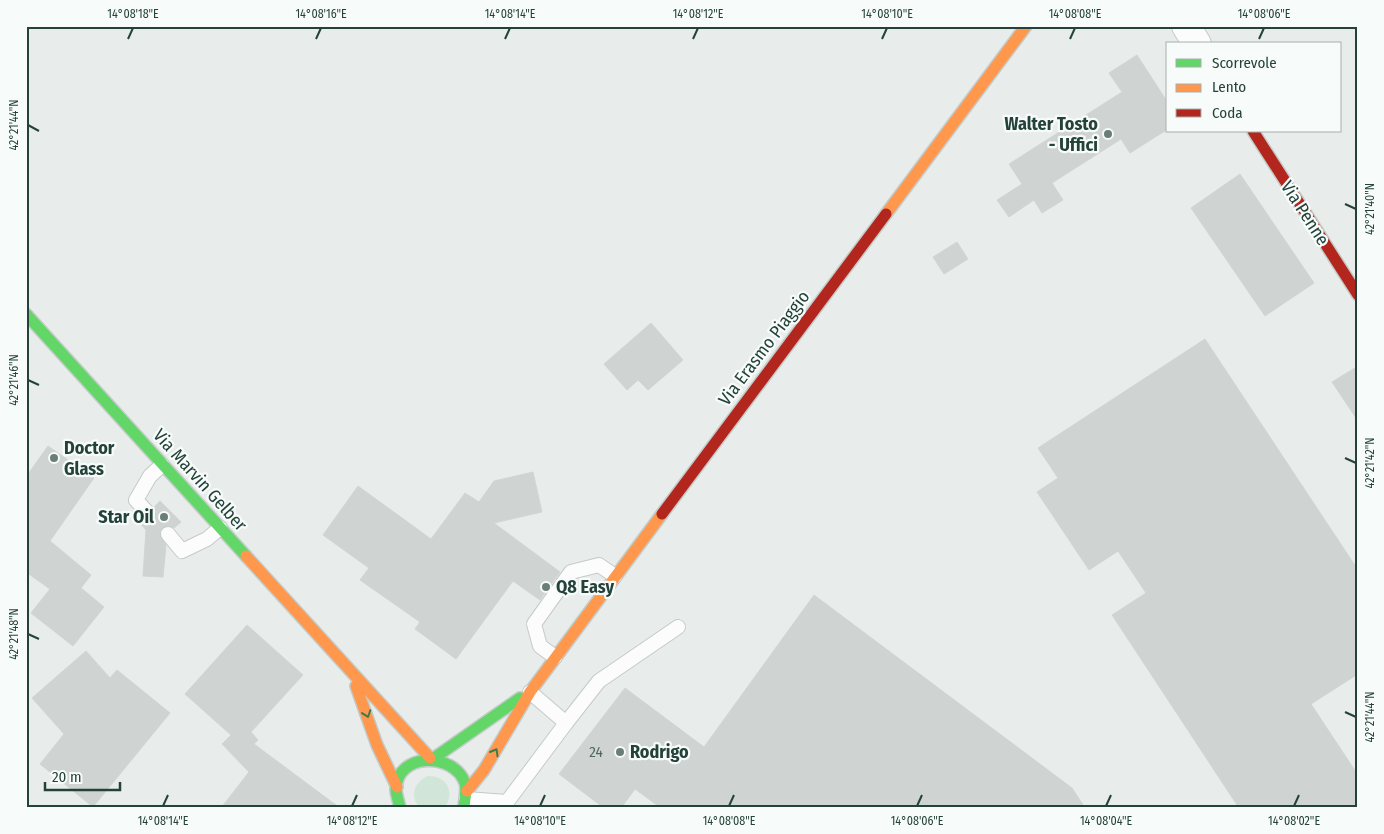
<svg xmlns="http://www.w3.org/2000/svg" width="1384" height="834" font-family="'Fira Sans Condensed',sans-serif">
  <rect width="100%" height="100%" fill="#e8edeb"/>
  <path fill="#d1e6d8" d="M427 776C447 775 456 793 444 808H420C409 796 414 783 427 776Z"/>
  <g fill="#cfd4d2" stroke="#d1d6d4">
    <path d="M1137 55 1168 103V129L1130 153 1121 139 1052 183 1063 200 1042 213 1034 200 1009 217 997 200 1022 184 1009 164 1122 92 1109 73Z"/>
    <path d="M1240 174 1314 283 1265 316 1191 208Z"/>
    <path d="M957 242 968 259 944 274 933 257Z"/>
    <path d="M651 323 683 360 648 390 638 380 627 390 604 364Z"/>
    <path d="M1205 339 1358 570V674L1311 704 1358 775V808H1239L1112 615 1146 593 1118 551 1089 570 1037 492 1058 478 1038 448Z"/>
    <path d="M1358 366V421L1332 382Z"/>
    <path d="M48 446 94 478 50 541 91 575 81 588 104 607 73 646 31 613 50 589 26 572V477Z"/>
    <path d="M533 472 542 512 494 523 560 572 540 600 513 581 456 659 415 629 420 622 360 580 369 568 323 535 358 486 431 539 465 493 479 502 494 481Z"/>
    <path d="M160 501 181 522 174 528 166 526 160 531V536L166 545 163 577 143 576 146 530 139 522 142 519 149 522 154 519 157 512 154 507Z"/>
    <path d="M814 595 1072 788 1085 808H661L635 789 621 808H604L559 774 625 688 704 747Z"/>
    <path d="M247 625 303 675 251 732 258 740 254 744 340 808H221L249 772 222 744 231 735 185 694Z"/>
    <path d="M86 651 110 678 117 670 170 713 93 807 40 764 64 734 32 698Z"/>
  </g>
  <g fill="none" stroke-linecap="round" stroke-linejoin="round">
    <g stroke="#c5cac8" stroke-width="16">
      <g id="lane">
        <path d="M148 513 136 500 150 476 162 465"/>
        <path d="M168 534 182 551 207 539 220 528"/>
        <path d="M555 657 540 646 534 624 571 572 599 565 615 576"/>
        <path d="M530 692 566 723 599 681 678 627"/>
        <path d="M466 799 507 802 566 723"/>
      </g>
    </g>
    <g stroke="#c5cac8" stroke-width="30">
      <path id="street" d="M1186 26 1197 44"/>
    </g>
    <g stroke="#c3cbc8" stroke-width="14">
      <g id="fast">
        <path d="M26 314 246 556"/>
        <path d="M434 758 520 698"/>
        <path d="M400 808C399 802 396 795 396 789 397 752 454 752 465 783 467 789 465 799 464 806"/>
      </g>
    </g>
    <g stroke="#c3cbc8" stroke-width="14">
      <g id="slow">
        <path d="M886 214 1026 26"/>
        <path d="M246 556 430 758"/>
        <path d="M356 686 377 745 397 787"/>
        <path d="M467 791 484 770 530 692 662 514"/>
      </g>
    </g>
    <g stroke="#c3cbc8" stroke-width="14">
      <g id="jam">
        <path d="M1253 131 1358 295"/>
        <path d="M662 514 886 214"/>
      </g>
    </g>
    <use href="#lane" stroke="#fcfcfc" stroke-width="14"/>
    <use href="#street" stroke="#fcfcfc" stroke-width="28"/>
    <use href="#fast" stroke="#63d668" stroke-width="11"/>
    <use href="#slow" stroke="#ff974d" stroke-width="11"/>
    <use href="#jam" stroke="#b3261e" stroke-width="11"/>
  </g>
  <defs><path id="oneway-chevron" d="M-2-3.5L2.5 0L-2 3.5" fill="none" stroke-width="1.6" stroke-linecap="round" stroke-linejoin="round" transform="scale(1.25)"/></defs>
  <g stroke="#3d7d4c">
    <use href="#oneway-chevron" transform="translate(367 714) rotate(71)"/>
    <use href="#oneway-chevron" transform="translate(495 752) rotate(-60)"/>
  </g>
  <path fill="none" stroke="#24423a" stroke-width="2" d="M128 39 133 28M316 39 321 28M505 39 510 28M693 39 698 28M882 39 887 28M1070 39 1075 28M1259 39 1264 28M28 125 39 131M1345 204 1356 209M28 380 39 385M1345 458 1356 463M28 634 39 639M1345 712 1356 717M163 806 168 795M352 806 357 795M540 806 545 795M729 806 734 795M917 806 922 795M1106 806 1111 795M1294 806 1299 795"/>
  <g fill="#697e78" stroke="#f7fbf9" stroke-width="2">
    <circle cx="1108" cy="134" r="5"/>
    <circle cx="54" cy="458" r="5"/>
    <circle cx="164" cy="517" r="5"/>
    <circle cx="546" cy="587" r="5"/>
    <circle cx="620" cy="752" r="5"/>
  </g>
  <g text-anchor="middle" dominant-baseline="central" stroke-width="4.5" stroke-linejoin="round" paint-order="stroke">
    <g font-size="15" fill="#506761">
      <text x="596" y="752">24</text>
    </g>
    <g font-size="18" font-weight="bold" fill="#24423a" stroke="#f7fbf9" text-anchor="start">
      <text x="1098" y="124" text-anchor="end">Walter Tosto<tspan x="1098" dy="21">- Uffici</tspan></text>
      <text x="64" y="448">Doctor<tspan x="64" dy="21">Glass</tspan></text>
      <text x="154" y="517" text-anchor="end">Star Oil</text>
      <text x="556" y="587">Q8 Easy</text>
      <text x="630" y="752">Rodrigo</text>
    </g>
    <g font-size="18" fill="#24423a" stroke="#f7fbf9">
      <text transform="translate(1305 213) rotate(57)">Via Penne</text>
      <text transform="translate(764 348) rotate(-53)">Via Erasmo Piaggio</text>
      <text transform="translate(200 480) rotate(48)">Via Marvin Gelber</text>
    </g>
  </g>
  <rect width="1384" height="834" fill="none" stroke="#f7fbf9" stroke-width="55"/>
  <rect x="1166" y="42" width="175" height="90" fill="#f7fbf9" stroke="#a3b1ad"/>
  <rect x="1176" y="59" width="25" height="8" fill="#63d668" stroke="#a3b1ad"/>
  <text x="1212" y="68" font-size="15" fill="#24423a">Scorrevole</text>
  <rect x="1176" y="84" width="25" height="8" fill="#ff974d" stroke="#a3b1ad"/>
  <text x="1212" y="92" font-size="15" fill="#24423a">Lento</text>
  <rect x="1176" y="109" width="25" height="8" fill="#b3261e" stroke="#a3b1ad"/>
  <text x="1212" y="118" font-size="15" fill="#24423a">Coda</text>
  <path d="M45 782v8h75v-8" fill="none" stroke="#24423a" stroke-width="2.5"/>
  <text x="52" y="782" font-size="15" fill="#24423a" stroke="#f7fbf9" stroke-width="4" paint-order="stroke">20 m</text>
  <rect x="28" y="28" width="1328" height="778" fill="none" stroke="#24423a" stroke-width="2"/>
  <g font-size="12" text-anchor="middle" fill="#24423a">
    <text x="133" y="18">14°08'18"E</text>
    <text x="321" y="18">14°08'16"E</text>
    <text x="510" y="18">14°08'14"E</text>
    <text x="698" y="18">14°08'12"E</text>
    <text x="887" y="18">14°08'10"E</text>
    <text x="1075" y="18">14°08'08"E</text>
    <text x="1264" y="18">14°08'06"E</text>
    <text transform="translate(14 125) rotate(-90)" y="4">42°21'44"N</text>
    <text transform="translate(1370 209) rotate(-90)" y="4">42°21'40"N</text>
    <text transform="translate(14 380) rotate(-90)" y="4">42°21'46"N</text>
    <text transform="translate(1370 463) rotate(-90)" y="4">42°21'42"N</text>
    <text transform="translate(14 634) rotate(-90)" y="4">42°21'48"N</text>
    <text transform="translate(1370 717) rotate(-90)" y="4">42°21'44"N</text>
    <text x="163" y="825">14°08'14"E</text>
    <text x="352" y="825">14°08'12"E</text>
    <text x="540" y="825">14°08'10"E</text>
    <text x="729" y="825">14°08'08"E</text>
    <text x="917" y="825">14°08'06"E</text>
    <text x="1106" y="825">14°08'04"E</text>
    <text x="1294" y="825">14°08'02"E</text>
  </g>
</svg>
